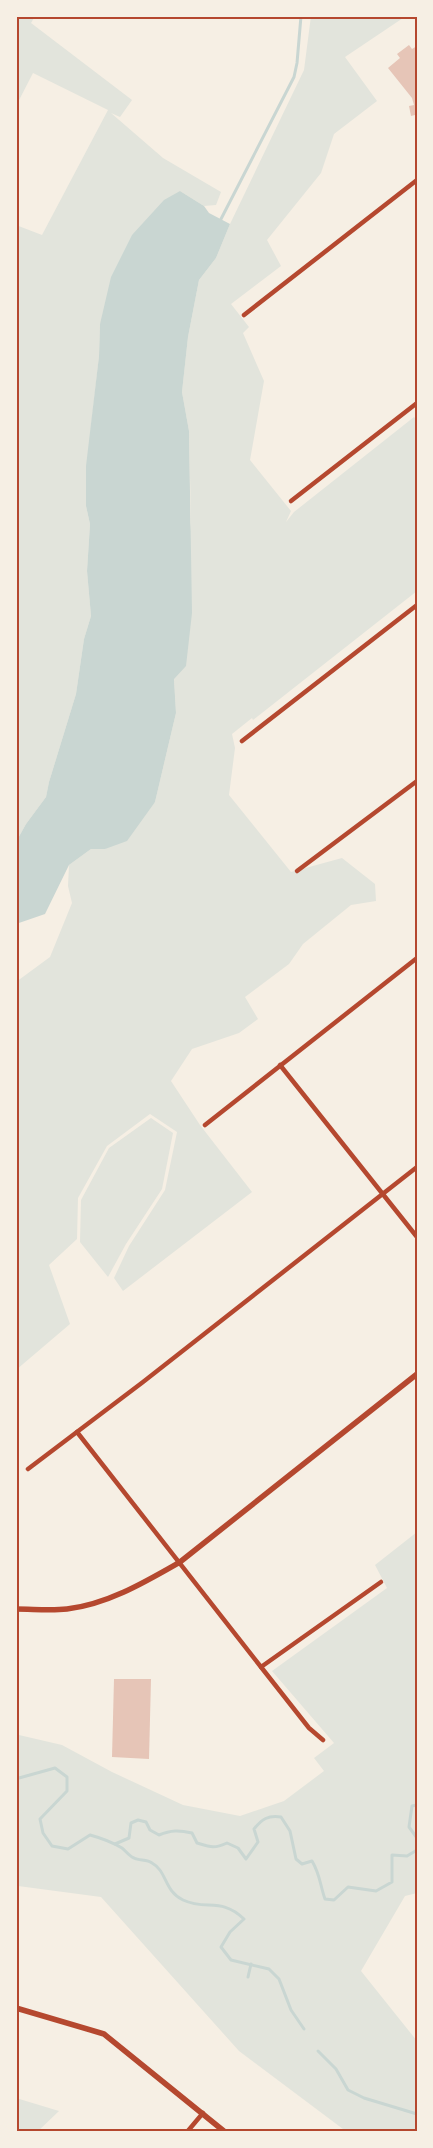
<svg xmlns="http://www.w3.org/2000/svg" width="433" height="2148" font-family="Raleway,sans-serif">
  <rect width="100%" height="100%" fill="#f6efe4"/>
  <g fill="#e2e4dc">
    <path d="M16 16H35L31 23 132 100 120 117 111 113 163 158 221 192 216 205 204 206 180 191 100 324 99 356 91 428 86 506 90 524 87 571 91 616 84 639 76 694 49 782 46 797 26 824 16 842V225L42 235 108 110 33 73 16 106Z"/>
    <path d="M311 16H406L345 57 377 101 334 134 321 173 267 240 281 266 231 304 249 327 243 333 264 381 250 460 291 511 286 522 294 512 414 417 417 420V591L253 720 252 718 232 734 235 748 229 795 291 872 342 858 375 884 376 901 351 905 303 944 289 964 245 997 258 1019 239 1033 192 1049 171 1081 200 1125 252 1192 123 1291 114 1278 129 1246 165 1190 177 1132 150 1114 107 1146 78 1198 77 1239 49 1265 70 1324 16 1370V982L50 957 72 903 68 886 69 865 91 849H105L155 802 176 713 174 678 191 523 189 431 182 392 188 337 199 280 216 258 230 224 304 70Z"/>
    <path d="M151 1118 173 1133 162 1189 126 1244 108 1277 80 1242 81 1200 109 1148Z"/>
    <path d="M417 1532V1893L405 1896 361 1971 417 2041V2132H347L239 2051 101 1897 18 1886 16 1884V1708H18L19 1735 62 1745 112 1772 183 1805 240 1816 284 1801 324 1771 314 1758 334 1743 272 1671 387 1588 375 1565Z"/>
    <path d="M16 2098 59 2111 37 2132H16Z"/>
  </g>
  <path fill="#c9d6d2" d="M180 191 204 206 209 213 230 224 216 258 199 280 188 337 182 392 189 431 192 613 186 666 174 679 176 713 155 802 127 841 105 849H91L69 865 45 914 16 924V842L26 824 46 797 49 782 76 694 84 639 91 616 87 571 90 524 86 506V466L99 356 100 324 111 277 132 235 164 200Z"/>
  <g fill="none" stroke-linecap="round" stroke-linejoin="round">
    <g stroke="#c9d6d2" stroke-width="3">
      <path d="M221 219 294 77 297 63 301 16"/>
      <path d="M16 1776 19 1778 55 1768 67 1777V1791L40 1819 43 1833 52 1846 68 1849 90 1835C101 1838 112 1842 122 1848 126 1851 129 1856 134 1858 139 1861 147 1859 152 1863 167 1871 164 1891 183 1900 207 1911 221 1897 244 1919L230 1932 221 1947 231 1960 269 1969 279 1979 291 2010 304 2029"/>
      <path d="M417 1805 412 1806 409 1827 417 1838"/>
      <path d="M115 1844 129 1838 131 1823 138 1820 146 1822 150 1830 159 1835C171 1830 179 1830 192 1833L197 1843C210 1847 214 1849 227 1843L238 1848 246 1859 258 1842 254 1829C262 1819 268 1815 281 1817L290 1831 296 1859 302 1864 312 1861C320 1874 320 1885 325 1899L334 1900 348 1887 376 1891 392 1882V1855L407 1856 417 1850"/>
      <path d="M248 1977 251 1964"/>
      <path d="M318 2051 336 2069 348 2090 364 2098 417 2114"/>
    </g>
  </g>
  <g fill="#e6c5b7">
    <path d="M409 45 412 49 417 46V119L415 115 411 116 409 106 414 105 412 98 388 68 400 58 397 54Z"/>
    <path d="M114 1679H151L149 1759 112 1757Z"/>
  </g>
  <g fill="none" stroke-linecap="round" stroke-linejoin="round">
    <g stroke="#b5482f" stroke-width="4.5">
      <path d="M244 315 417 180"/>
      <path d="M291 501 417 403"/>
      <path d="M242 741 417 605"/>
      <path d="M297 871 417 781"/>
      <path d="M280 1065 417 1237"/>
      <path d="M205 1125 417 958"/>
      <path d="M77 1432 261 1667 309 1728 323 1740"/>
      <path d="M28 1469 143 1382 417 1167"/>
      <path d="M261 1667 381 1582"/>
      <path d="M187 2132 203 2113"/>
    </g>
    <g stroke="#b5482f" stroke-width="5.5">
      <path d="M16 1609C33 1609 50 1611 67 1609 108 1604 145 1582 180 1562L417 1374"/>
      <path d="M16 2008 104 2034 225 2132"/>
    </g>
  </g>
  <rect width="433" height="2148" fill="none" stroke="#f6efe4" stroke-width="35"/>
  <rect x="18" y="18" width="398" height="2112" fill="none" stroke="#b5482f" stroke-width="2"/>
</svg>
